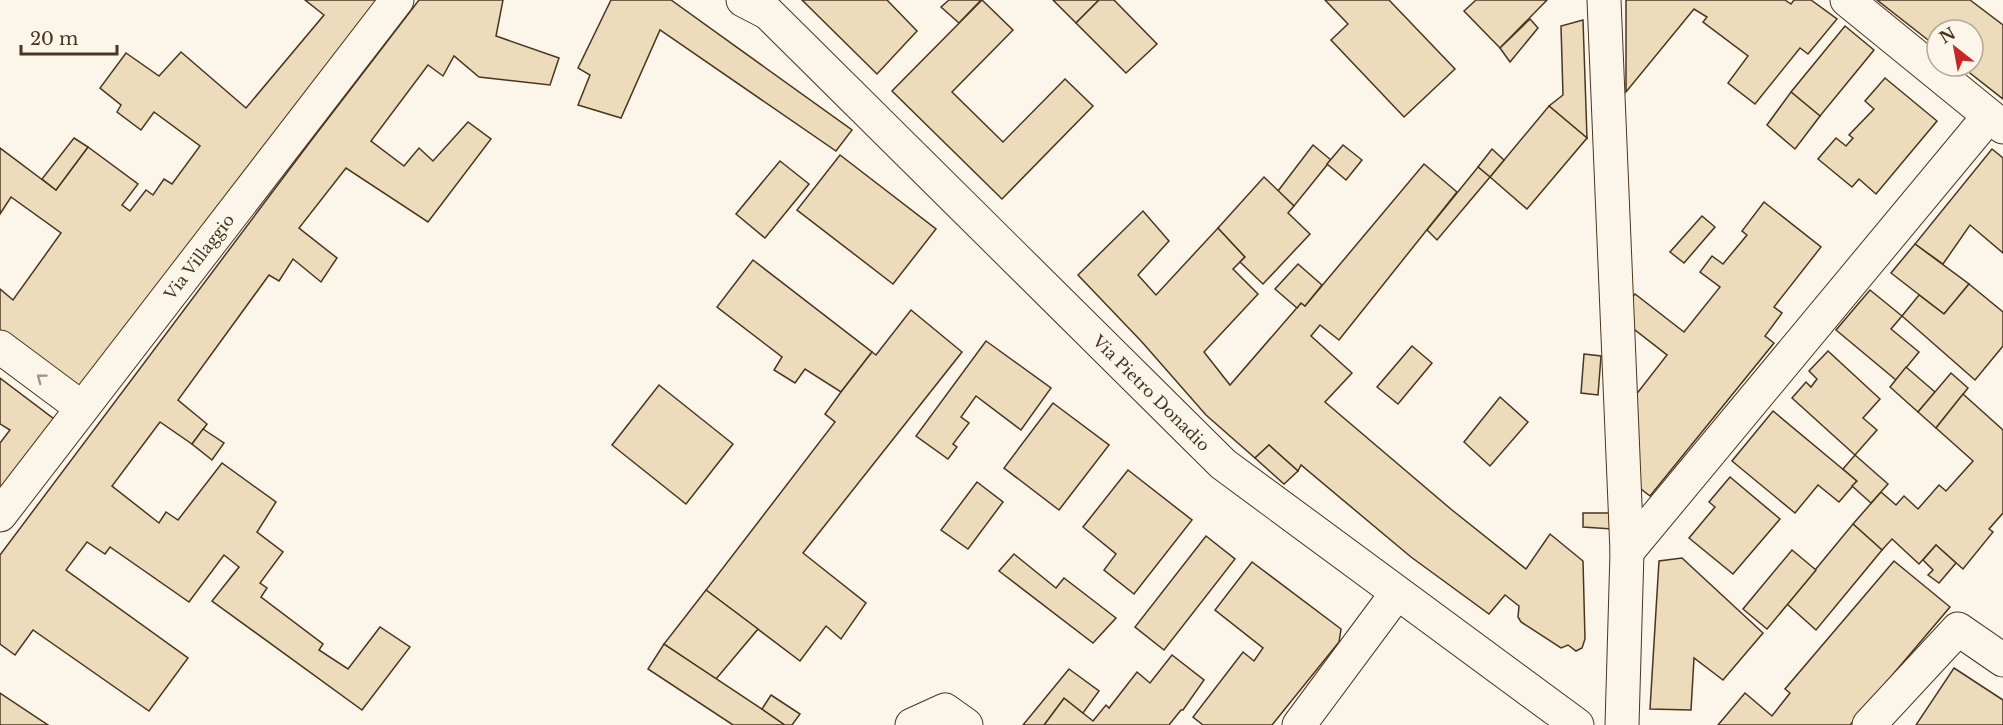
<svg xmlns="http://www.w3.org/2000/svg" width="2003" height="725" font-family="'Libre Baskerville',serif">
  <rect width="100%" height="100%" fill="#fbf6e9"/>
  <g fill="#ecdcbc" stroke="#4a3520" stroke-width="1.5">
    <path d="M305 0H379L84 391 0 330V289L13 300 61 233 11 197 0 214V148L56 190 88 147 138 184 122 205 130 211 146 190 153 195 164 179 172 184 200 146 154 112 141 130 117 112 121 105 100 88 126 53 159 76 181 52 246 108 324 15Z"/>
    <path d="M419 0H503L496 36 559 58 550 85 479 77 454 56 443 76 428 65 371 141 404 166 419 148 433 161 468 122 491 139 428 222 346 168 299 228 337 258 321 282 293 259 279 281 269 275 178 400 207 424 192 444 160 422 112 486 159 523 166 512 178 520 222 463 276 502 257 532 283 552 260 583 267 588 261 597 323 644 319 650 348 669 380 627 410 647 362 710 212 601 239 567 224 555 189 602 110 547 105 554 87 542 66 570 188 658 149 711 33 630 15 655 0 644V555L310 142Z"/>
    <path d="M611 0H671L852 130 836 151 660 30 621 118 578 105 590 75 578 68Z"/>
    <path d="M802 0H887L917 31 877 74Z"/>
    <path d="M949 0H981L959 23 941 7Z"/>
    <path d="M982 0 1013 30 952 92 1003 142 1065 79 1093 106 1002 199 892 91Z"/>
    <path d="M1053 0H1099L1076 23Z"/>
    <path d="M1099 0H1114L1157 44 1126 73 1076 23Z"/>
    <path d="M1325 0H1389L1455 69 1404 117 1331 40 1348 24Z"/>
    <path d="M1476 0H1547L1500 48 1464 11Z"/>
    <path d="M1626 0H1785L1791 4 1794 0H1811L1837 19 1808 54 1800 48 1755 104 1728 83 1748 56 1703 22 1707 17 1694 9 1626 92Z"/>
    <path d="M1877 0H1970L2003 25V99L1961 66H1973V30H1937V47Z"/>
    <path d="M1530 19 1538 28 1510 62 1500 48Z"/>
    <path d="M1583 20 1587 138 1549 106 1563 95 1561 26Z"/>
    <path d="M1845 26 1874 50 1820 116 1791 92Z"/>
    <path d="M1885 78 1937 121 1876 194 1859 179 1852 187 1818 159 1836 138 1846 146 1853 138 1849 135 1874 109 1865 101Z"/>
    <path d="M1791 92 1820 116 1795 149 1767 125Z"/>
    <path d="M1549 106 1587 138 1527 209 1490 177Z"/>
    <path d="M74 138 88 147 56 190 42 179Z"/>
    <path d="M1313 145 1331 160 1294 206 1278 191Z"/>
    <path d="M1343 145 1362 160 1346 180 1327 164Z"/>
    <path d="M1492 149 1504 160 1490 177 1478 167Z"/>
    <path d="M1992 149 2003 158V253L1970 225 1943 264 1915 244Z"/>
    <path d="M840 155 936 229 893 284 797 210Z"/>
    <path d="M780 161 809 184 765 238 736 214Z"/>
    <path d="M1424 164 1457 192 1339 340 1320 325 1311 336 1352 373 1325 402 1452 510 1526 569 1550 534 1583 561 1585 639 1582 648 1576 651 1568 645 1561 648 1521 622 1518 617 1519 606 1505 595 1489 614 1411 557 1301 465 1298 471 1269 445 1255 458 1206 415 1142 342 1078 275 1143 211 1169 241 1138 275 1156 295 1218 228 1245 257 1233 269 1258 294 1204 352 1230 385 1301 303 1305 306Z"/>
    <path d="M1478 167 1490 177 1437 240 1427 230Z"/>
    <path d="M1264 177 1294 206 1288 213 1310 234 1263 284 1240 262 1245 257 1218 228Z"/>
    <path d="M1764 202 1821 247 1774 307 1782 313 1765 336 1774 343 1650 496 1632 482 1628 405 1667 355 1630 326 1629 301 1635 294 1684 332 1720 287 1700 272 1712 256 1723 264 1747 235 1742 231Z"/>
    <path d="M1702 216 1715 227 1684 263 1670 252Z"/>
    <path d="M1915 244 1969 284 1944 314 1891 273Z"/>
    <path d="M753 260 872 352 841 392 805 369 795 383 774 370 782 357 717 307Z"/>
    <path d="M1298 264 1322 285 1305 306 1301 303 1297 308 1275 289Z"/>
    <path d="M1969 284 2003 312V346L1975 380 1902 316 1919 295 1944 314Z"/>
    <path d="M1870 290 1902 316 1891 329 1919 352 1896 380 1836 330Z"/>
    <path d="M911 310 962 352 803 553 866 603 841 639 826 626 800 661 706 590 835 422 825 414 841 392 872 352 876 355Z"/>
    <path d="M986 341 1051 388 1021 430 976 396 961 417 969 423 953 444 957 447 948 459 916 436Z"/>
    <path d="M1412 346 1432 363 1398 404 1377 387Z"/>
    <path d="M1828 351 1880 399 1863 418 1877 430 1855 455 1792 398 1806 382 1811 387 1817 379 1809 371Z"/>
    <path d="M1584 354 1601 356 1598 395 1581 393Z"/>
    <path d="M1906 367 1935 392 1918 412 1890 387Z"/>
    <path d="M1951 373 1968 388 1936 428 1918 412Z"/>
    <path d="M0 378 58 422 0 499V443L10 430 0 424Z"/>
    <path d="M659 385 733 444 686 504 612 445Z"/>
    <path d="M1963 394 2003 430V513L1989 529 1993 532 1963 569 1936 545 1919 564 1892 539 1882 550 1853 524 1881 492 1896 505 1904 496 1918 509 1939 485 1946 491 1973 461 1936 428Z"/>
    <path d="M1500 397 1528 422 1490 466 1464 442Z"/>
    <path d="M1053 403 1109 445 1059 510 1004 468Z"/>
    <path d="M1773 411 1857 481 1839 502 1818 485 1795 513 1732 461Z"/>
    <path d="M203 429 224 443 212 460 192 444Z"/>
    <path d="M1269 445 1298 471 1284 484 1255 458Z"/>
    <path d="M1855 455 1888 484 1871 503 1852 486 1857 481 1843 469Z"/>
    <path d="M1128 470 1192 520 1134 594 1104 570 1116 554 1083 527Z"/>
    <path d="M1730 477 1780 519 1733 574 1689 538 1715 507 1709 502Z"/>
    <path d="M977 482 1003 502 968 549 941 530Z"/>
    <path d="M1583 513H1611L1612 529 1583 527Z"/>
    <path d="M1853 524 1882 550 1816 630 1787 604Z"/>
    <path d="M1206 536 1235 559 1164 650 1135 627Z"/>
    <path d="M1936 545 1956 563 1939 583 1928 575 1933 570 1923 560Z"/>
    <path d="M1792 550 1816 570 1767 629 1743 609Z"/>
    <path d="M1014 554 1056 588 1064 578 1116 618 1093 643 999 571Z"/>
    <path d="M1682 558 1763 633 1723 680 1694 658 1691 710 1650 709 1659 561Z"/>
    <path d="M1894 561 1950 607 1850 725H1718L1745 693 1772 716 1790 693 1785 689Z"/>
    <path d="M1252 562 1341 629 1339 642 1272 725H1203L1193 717 1243 652 1254 661 1263 648 1215 610Z"/>
    <path d="M706 590 758 629 716 679 664 644Z"/>
    <path d="M664 644 762 709 785 725H733L648 669Z"/>
    <path d="M1172 655 1204 680 1183 710H1181L1169 725H1044L1064 698 1093 721 1106 705 1109 708 1137 672 1150 683Z"/>
    <path d="M1954 668 2003 700V725H1916Z"/>
    <path d="M1069 669 1099 691 1083 713 1064 698 1044 725H1023Z"/>
    <path d="M0 693 48 725H0Z"/>
    <path d="M771 695 800 714 792 725H785L762 709Z"/>
  </g>
  <g fill="none" stroke-linecap="round" stroke-linejoin="round">
    <g stroke="#4a3520" stroke-width="35">
      <g id="minor">
        <path d="M1604 0 1627 552 1622 725"/>
        <path d="M1847 0 2003 127"/>
        <path d="M0 347 82 408"/>
        <path id="s1" d="M0 515 397 0"/>
        <path d="M1627 552 1989 116"/>
        <path d="M912 725 945 710 966 725"/>
        <path d="M1299 725 1397 593"/>
        <path d="M1869 725 1958 629 2003 660"/>
      </g>
    </g>
    <g stroke="#4a3520" stroke-width="35">
      <g id="major">
        <path id="s2" d="M743 0 768 13 1223 464 1577 725"/>
      </g>
    </g>
    <use href="#minor" stroke="#fbf6e9" stroke-width="33"/>
    <use href="#major" stroke="#fbf6e9" stroke-width="33"/>
  </g>
  <defs><path id="oneway-chevron" d="M-2-3.5L2.5 0L-2 3.5" fill="none" stroke-width="1.6" stroke-linecap="round" stroke-linejoin="round" transform="scale(1.5)"/></defs>
  <use stroke="#a29684" href="#oneway-chevron" transform="translate(41 378) rotate(-143)"/>
  <g text-anchor="middle" dominant-baseline="central" stroke-width="4.5" stroke-linejoin="round" paint-order="stroke">
    <g font-size="16" fill="#4a3520" stroke="#fbf6e9">
      <text stroke="none"><textPath href="#s1" startOffset="326">Via Villaggio</textPath></text>
      <text stroke="none"><textPath href="#s2" startOffset="568">Via Pietro Donadio</textPath></text>
    </g>
  </g>
  <g transform="translate(1955 48) rotate(329)"><circle r="28" fill="#fbf6e9" stroke="#b4a999" stroke-width="1.5"/>
  <path d="M0-4.5L10 22L0 15L-10 22Z" fill="#c62828"/>
  <text y="-9" font-size="16" font-weight="bold" text-anchor="middle" fill="#4a3520">N</text>
  </g>
  <path d="M21 45v9h96v-9" fill="none" stroke="#4a3520" stroke-width="3"/>
  <text x="30" y="45" font-size="18" fill="#4a3520" stroke="#fbf6e9" stroke-width="4.5" paint-order="stroke">20 m</text>
</svg>
